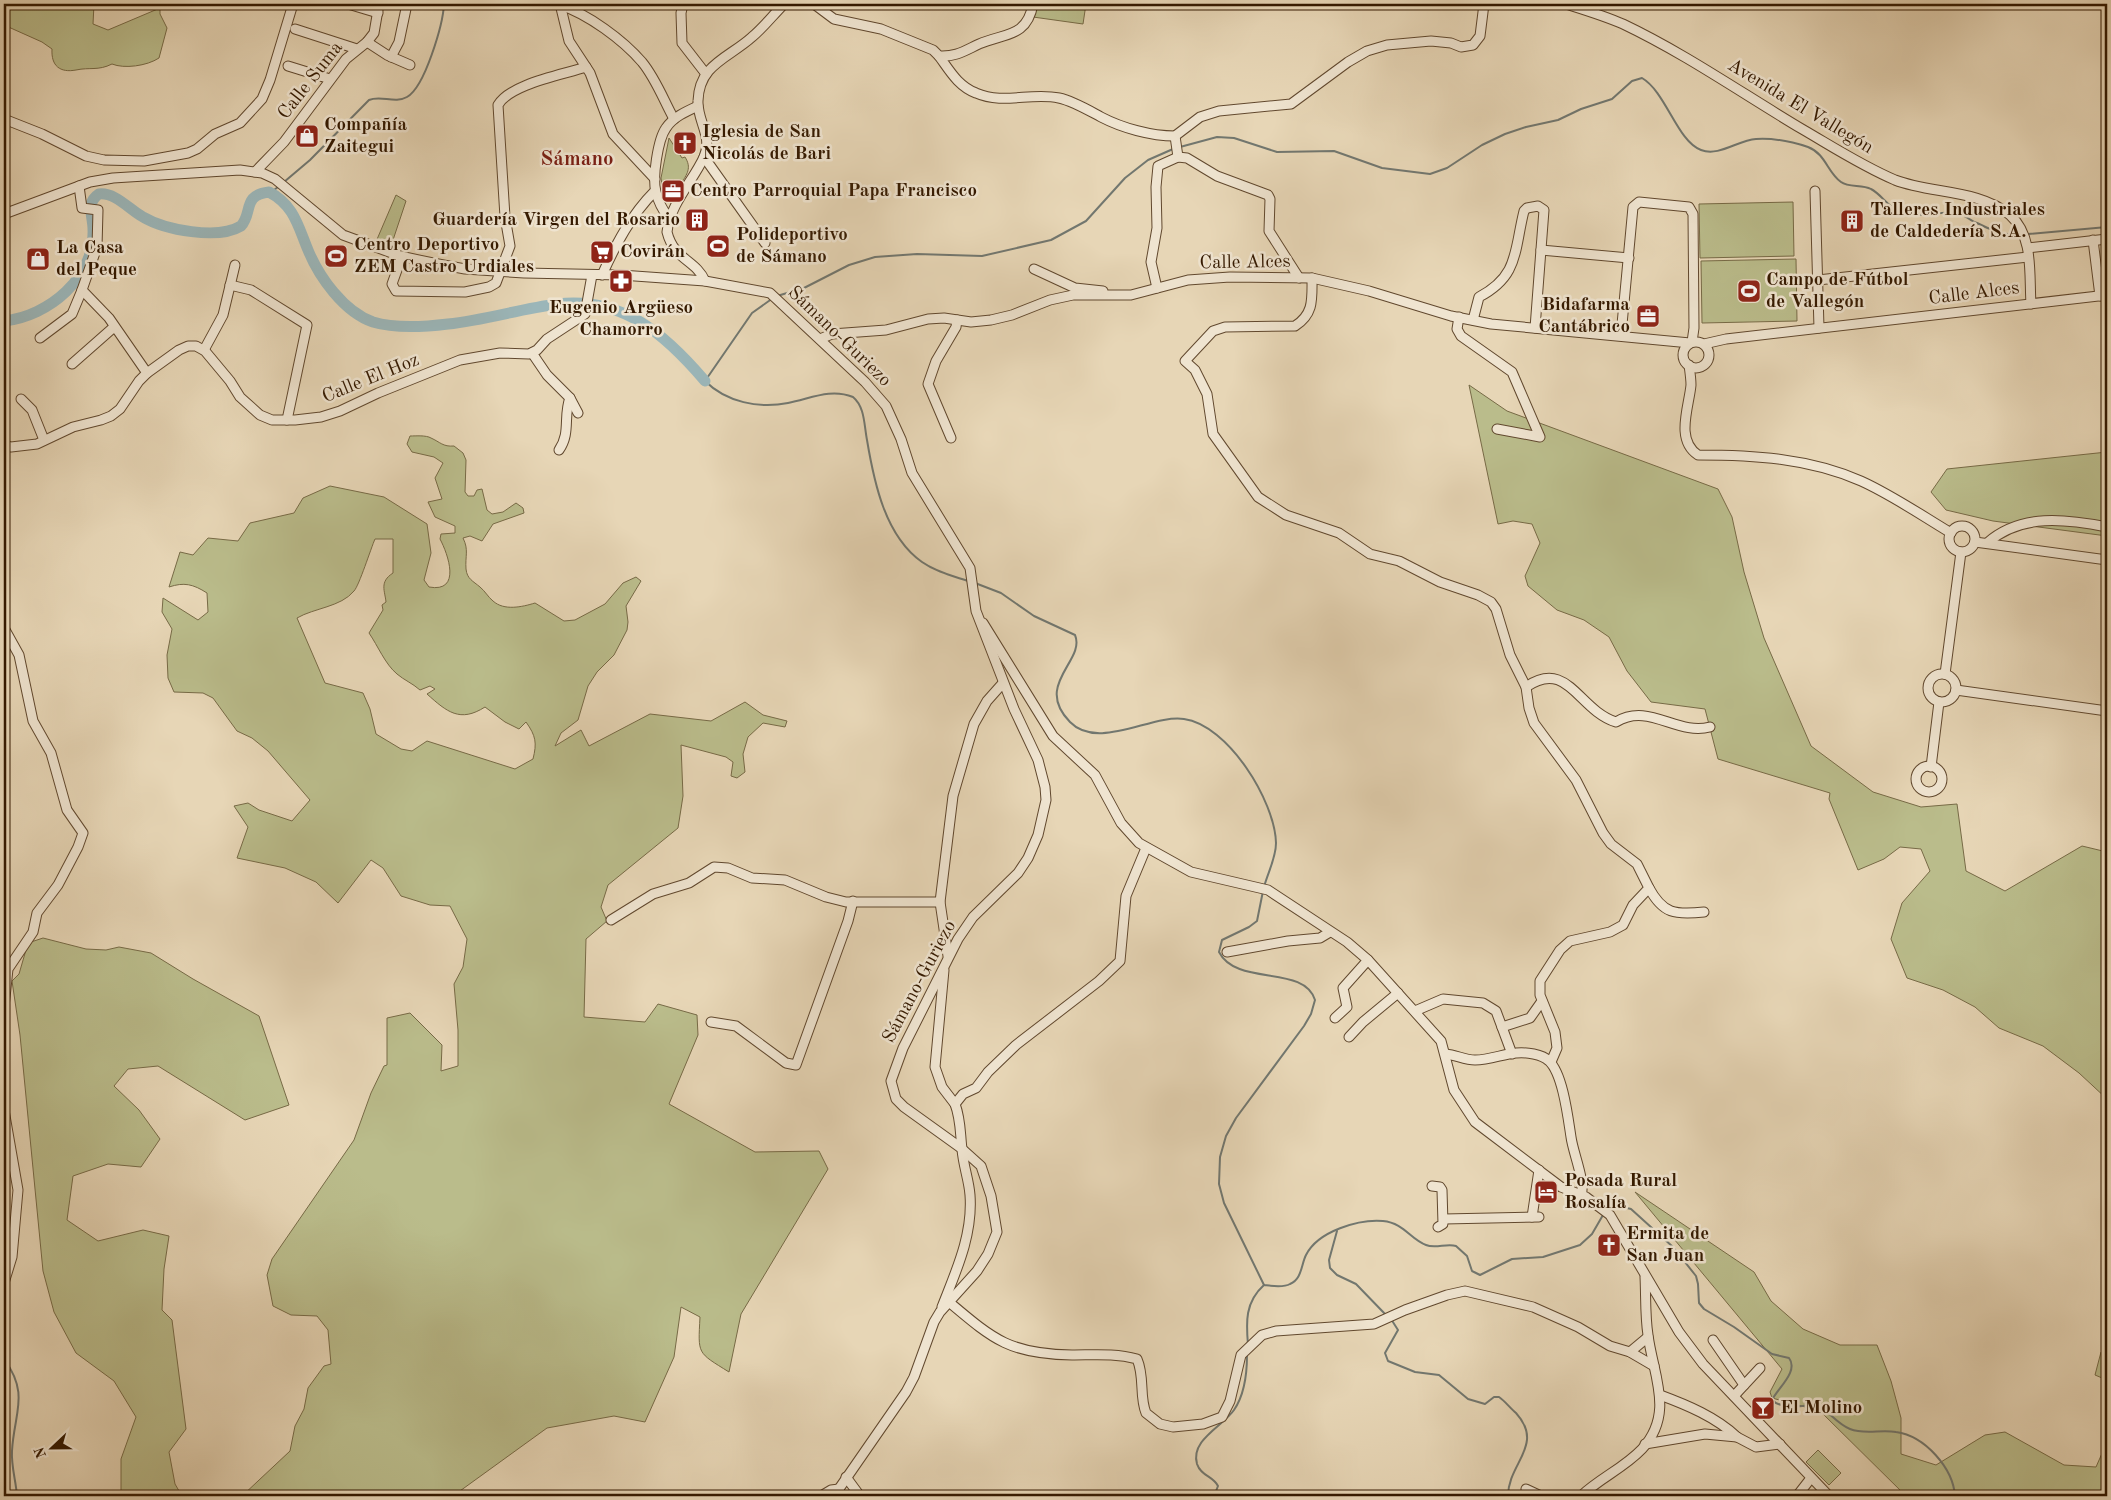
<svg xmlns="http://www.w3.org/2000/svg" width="2111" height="1500" font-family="'Old Standard TT',serif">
  <rect width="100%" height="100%" fill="#e7d6b6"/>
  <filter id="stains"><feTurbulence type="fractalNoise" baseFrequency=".004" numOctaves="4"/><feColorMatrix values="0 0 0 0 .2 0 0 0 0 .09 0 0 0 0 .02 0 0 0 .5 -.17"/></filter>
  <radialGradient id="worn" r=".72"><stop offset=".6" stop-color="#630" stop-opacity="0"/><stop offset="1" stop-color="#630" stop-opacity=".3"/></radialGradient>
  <g fill="#babc8b" stroke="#776a46" fill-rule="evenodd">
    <path d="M4 4H94L93 24 108 30 160 8V14L167 28 159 58C147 66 124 69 112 64 98 71 90 67 76 70 60 73 51 66 52 49L42 42 4 25Z"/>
    <path d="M1035 4H1086L1083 24 1033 17Z"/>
    <path d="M669 138 682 158 685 157C692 168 687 174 681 184L673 180 664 198 661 178Z"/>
    <path d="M396 195 406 201 390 249 375 244Z"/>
    <path d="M1793 202 1794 256 1700 258 1699 204Z"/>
    <path d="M1796 259 1797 321 1702 323 1701 261Z"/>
    <path d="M1469 385 1507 411 1718 489 1732 517 1744 572 1764 638 1811 746 1873 792 1921 807 1957 804 1966 871 2005 891 2082 846 2107 852V1099L2079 1073 2043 1046 1999 1028 1975 1007 1943 990 1907 978 1891 939 1902 903 1930 871 1921 849 1900 847 1884 859 1858 870 1829 799 1830 793 1718 759 1705 709 1651 702 1627 671 1609 637 1584 620 1557 610 1528 586 1525 576 1540 543 1532 524 1513 521 1498 524Z"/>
    <path d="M410 436C416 436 426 435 431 438 440 442 443 447 454 446L463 453 466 460 465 492 468 496H474L477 490 482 489 487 510 492 514 503 512 516 503 523 508 524 513 493 524 482 541 470 536 463 538C469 550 465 556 466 569 467 579 473 581 480 587 485 591 488 597 493 601 504 611 522 607 535 603L564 621 575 620 605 604 623 583 636 577 641 581 626 606 628 622 627 630 614 655 597 672 588 686 578 720 561 733 555 746 581 730 589 746 650 714 711 721 745 702 763 715 787 721 785 727 763 723 748 737 743 754 745 772 737 778 731 776 733 762 726 757 681 745 683 796 678 828 608 885 601 907 607 921 586 939 584 1017 645 1022 658 1004 697 1015 698 1035 669 1104 755 1152 819 1151 828 1169 741 1314 729 1372C697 1352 698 1355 700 1317L681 1307 674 1357 645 1422 614 1416 547 1428 453 1496H242L290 1451 295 1426 304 1409 308 1388 324 1366 331 1364 328 1330 317 1316 291 1315 273 1306 267 1275 272 1259 354 1140 371 1093 384 1066 387 1065V1018L410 1013 442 1045 441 1071 458 1066V1030L454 984 463 967 467 939 450 906 430 905 401 896 383 868 371 860 338 903 316 882 285 868 237 858 248 827 234 806 248 803 259 810 292 821 310 800 268 751 252 738 237 731 213 698 203 693 174 692 168 678 167 655 172 629 162 612 163 598 198 620 208 612 207 593C193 584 184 582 169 587L180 552 193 555 208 538 238 541 250 523 294 513 303 498 330 486 384 497 427 524 431 553 424 580 429 587C462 593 448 554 440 539L441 534 455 533V526L435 517 428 502 442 499 435 478 443 463 434 457 412 452 407 444ZM375 539H393V573C379 582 385 591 386 602L382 605 383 610 369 633C378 646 385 664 397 674 404 680 412 683 420 690L430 686 435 689 427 694C447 712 460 723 485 707L505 722 519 729 526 722C536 736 537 743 533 759L515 769 427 741 412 751 401 749 376 734 370 709 363 693 325 683 297 618C314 608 341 607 354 591 359 586 371 548 375 539Z"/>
    <path d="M2107 452V536L1993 521 1946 510 1931 492 1947 469Z"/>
    <path d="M43 938 86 949 106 950 119 947 151 953 193 979 259 1016 289 1105 245 1120 158 1066 128 1069 114 1086 139 1110 160 1139 141 1167 108 1164 73 1176 67 1220 98 1241 143 1230 169 1236 164 1269 162 1310 172 1320 186 1429 169 1452 175 1484 182 1496H121V1459L136 1417 114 1381 76 1353 54 1312 43 1271 20 1035 12 981 19 974 28 943Z"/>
    <path d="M1635 1192 1754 1272 1771 1301 1803 1329 1840 1345H1877L1891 1381 1901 1418V1454L1936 1465 1985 1435 2005 1432 2064 1465 2096 1467 2107 1442V1496H1906L1820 1411 1772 1398 1770 1392 1782 1369Z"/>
    <path d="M2107 1349V1380L2095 1375 2101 1352Z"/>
    <path d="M1818 1450 1841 1473 1829 1485 1806 1462Z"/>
  </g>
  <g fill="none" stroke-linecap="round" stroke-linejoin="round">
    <g stroke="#72776f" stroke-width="2">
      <path d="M1180 147 1217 137 1234 138 1277 152 1334 151 1382 168 1430 174 1447 168 1482 145 1505 134 1526 127 1558 120 1581 109 1612 99 1632 81 1642 78C1666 92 1677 141 1701 150 1719 157 1738 140 1756 139 1772 138 1793 142 1808 147 1826 154 1827 172 1841 182 1849 188 1862 184 1871 189 1881 194 1888 207 1900 212 1919 220 1941 209 1960 214 1966 216 1971 221 1977 223 1988 229 2008 236 2020 235"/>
      <path d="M284 182 310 160 369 100C381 95 395 104 407 97 425 87 443 24 444 4"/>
      <path d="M270 193 278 187"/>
      <path d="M2028 234 2107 227"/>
      <path d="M777 296 804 288 849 265 875 257 917 254 982 256 1051 240 1086 221 1125 178 1148 160 1173 149"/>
      <path d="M773 298 752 313 705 381C726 402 759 409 788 403 810 399 830 388 853 397 865 407 864 425 867 440 874 482 885 536 922 562 936 572 953 576 968 581"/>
      <path d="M975 583 1001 593 1034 616 1075 635C1086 661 1033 684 1070 722 1098 751 1152 714 1184 719 1228 725 1275 801 1276 843 1276 858 1268 872 1264 887"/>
      <path d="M1263 891 1257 921 1249 927 1222 940 1219 952C1237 987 1304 964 1315 1000L1311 1014 1304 1026 1236 1118 1226 1136 1220 1157 1219 1184 1224 1203 1264 1285"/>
      <path d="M1608 1210 1619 1206 1631 1209 1673 1247 1696 1276 1698 1284 1699 1303 1704 1309 1734 1327 1772 1354 1789 1358C1799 1371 1778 1388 1772 1400 1782 1410 1804 1406 1816 1404 1829 1411 1837 1424 1850 1429 1865 1435 1881 1429 1896 1432 1925 1436 1953 1468 1955 1496"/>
      <path d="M1337 1231 1329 1260 1330 1268 1337 1275 1356 1284 1386 1315"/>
      <path d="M1264 1285C1272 1286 1283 1288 1290 1284 1302 1279 1301 1265 1306 1255 1318 1231 1359 1219 1383 1221 1404 1223 1410 1239 1426 1245 1435 1249 1447 1243 1456 1246L1467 1256 1472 1271 1480 1275 1512 1259 1543 1257 1580 1245 1592 1234 1603 1215"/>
      <path d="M1391 1319 1398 1330 1385 1353 1388 1361 1415 1372 1439 1375 1468 1399 1485 1404 1494 1397H1499C1505 1401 1510 1408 1516 1413 1545 1445 1508 1463 1508 1496"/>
      <path d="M1248 1345C1246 1322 1245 1302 1264 1285"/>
      <path d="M4 1359C30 1394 14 1413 12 1451 11 1466 16 1481 17 1496"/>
      <path d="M1207 1496 1216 1491 1218 1486C1213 1476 1201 1476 1197 1464 1190 1440 1223 1426 1234 1410 1245 1394 1247 1373 1247 1355"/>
      <path d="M2104 1496 2107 1494"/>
    </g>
    <path stroke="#9bb6b9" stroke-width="11" d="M4 321C49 316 95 278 93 229 93 216 85 203 99 194 115 192 130 210 143 217 165 230 218 240 241 226 253 213 242 195 269 192 294 205 298 226 308 250 319 277 344 312 373 322 396 329 424 327 448 324 485 320 520 309 557 304 622 296 665 334 705 381"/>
    <g stroke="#61482e" stroke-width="11">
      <g id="minor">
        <path d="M348 4 378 13"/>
        <path d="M560 4 569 41 590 73 613 134 655 179"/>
        <path d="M683 4 681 13 682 43 706 74"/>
        <path d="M814 4 834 19 881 29 933 50 939 56C956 57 964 51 979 44 1004 33 1027 38 1033 4"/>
        <path d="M1566 4C1585 10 1605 16 1623 24 1686 54 1743 94 1802 129 1833 147 1862 166 1895 180 1931 194 1978 189 2010 215 2034 236 2029 275 2031 304"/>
        <path d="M560 5C588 14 623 40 642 62 656 79 664 101 674 119"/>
        <path d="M295 29 357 49"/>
        <path d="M367 42 387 55 410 65"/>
        <path d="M939 56C950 71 958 86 976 93 1003 105 1031 92 1059 98 1073 101 1088 110 1101 117 1122 128 1151 136 1175 136L1200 117 1219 111 1291 104 1348 62 1367 51 1387 45 1431 41 1451 43 1461 47 1473 45 1480 36 1484 4"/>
        <path d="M391 57 399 42 407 4"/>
        <path d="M288 66 330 79"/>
        <path d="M4 119 42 134 86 156 104 160 144 161 188 153 197 149 215 134 240 123 262 99 270 80 293 4"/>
        <path d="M1175 136 1178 157"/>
        <path d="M704 157 765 243"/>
        <path d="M255 172 284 142 346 59 367 42 374 33 379 4"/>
        <path d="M79 186 82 208 98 210 97 247 82 290 109 318 147 373"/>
        <path d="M1815 191 1819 328"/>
        <path d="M4 214 90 182 113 178 240 170 262 173 275 179 343 235 400 256 433 263 465 269 524 273 621 275 705 281 770 293 865 382 886 406 901 439 912 473 970 568 976 611 1014 709 1038 760 1045 787 1046 800 1038 835 1028 858 1018 873 973 917 958 939 903 1048 891 1081 896 1099 904 1107 961 1148 981 1166 991 1196 997 1232 988 1254 977 1271 940 1312 934 1322 914 1377 906 1392 834 1496"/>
        <path d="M670 220C664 212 658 202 656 192 652 178 658 139 666 128 673 117 687 111 698 106"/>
        <path d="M2093 240 2100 296"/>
        <path d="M2028 248 2107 239"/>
        <path d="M1541 250 1629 258"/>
        <path d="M402 256 392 284 396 291 465 292 489 287 496 283 510 246 505 217 498 105C510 84 562 75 586 67"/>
        <path d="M1034 269 1075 288 1103 291"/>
        <path d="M602 275C616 244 631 215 655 191"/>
        <path d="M1312 278C1312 299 1314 314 1295 326L1225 327 1213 331 1185 361 1195 370 1207 394 1213 434 1258 497 1286 515 1339 533 1370 554 1399 561 1440 582 1478 595 1491 602 1496 609 1510 655 1526 687 1529 708 1534 723 1576 780 1603 833 1611 844 1637 864 1649 888 1633 905 1623 925 1610 932 1570 941 1560 950 1540 981V995L1555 1032 1557 1048 1551 1062"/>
        <path d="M1818 280 2028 257"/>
        <path d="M705 281C696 260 674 260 667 232 670 204 693 181 704 157 713 136 697 121 698 101 699 64 729 58 752 37 764 27 773 15 784 4"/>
        <path d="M230 285 251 290 307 325 287 420"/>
        <path d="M1157 288 1151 262 1157 228 1156 187 1158 166 1178 157 1187 158 1217 176 1268 195 1270 199 1269 231 1299 278"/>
        <path d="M1459 317 1457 329 1461 336 1512 372 1540 437 1497 429"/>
        <path d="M1473 320 1479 297C1519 276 1514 251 1524 211L1527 208 1538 206 1544 210 1535 328"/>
        <path d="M1621 335 1633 207 1639 202 1689 207 1693 214 1694 328 1692 342"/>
        <path d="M40 338 72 314 82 290"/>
        <path d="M820 339 832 334 886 330 928 319 944 318 971 322 991 320 1012 315 1050 300 1073 295H1131L1188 280 1230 277 1312 278 1369 291 1451 316 1491 324 1690 343"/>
        <circle cx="1696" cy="355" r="13"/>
        <path d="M1704 344 1726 339 2107 295"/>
        <path d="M204 350 223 315 235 265"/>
        <path d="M532 353 547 375 570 398 578 413"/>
        <path d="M72 364 114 327"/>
        <path d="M1689 365C1690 372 1691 379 1691 385 1689 407 1675 440 1698 455 1753 455 1809 458 1861 481 1892 495 1921 515 1951 533"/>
        <path d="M21 399 32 410 44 440"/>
        <path d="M951 438 928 384 936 361 956 327 957 320"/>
        <path d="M4 445 11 447 37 444 73 427 101 420 111 416 120 409 139 381 147 373 179 350 188 346H196L205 351 230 381 240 397 260 415 272 420H295L321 417 340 411 378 393 460 360 500 353 529 354 537 350 547 339 585 314 592 275"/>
        <path d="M559 450C571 433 563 416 570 398"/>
        <circle cx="1962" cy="539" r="13"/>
        <path d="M1975 542 2107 560"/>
        <path d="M1987 543C2021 513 2066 519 2107 527"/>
        <path d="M983 623 1053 736 1095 775 1121 823 1139 843 1191 872 1268 890 1347 942 1368 960 1441 1041 1454 1090 1475 1122 1561 1187 1586 1197 1610 1215 1679 1332 1703 1364 1829 1496"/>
        <path d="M4 628 19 655 33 721 51 753 67 810 83 833 78 847 58 885 37 913 33 932 8 969 4 1007"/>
        <path d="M1945 674 1961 552"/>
        <circle cx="1942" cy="688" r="14"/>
        <path d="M1526 687C1568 658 1578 710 1616 722 1649 702 1677 736 1710 727"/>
        <path d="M1956 690 2107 711"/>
        <circle cx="1929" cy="779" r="13"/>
        <path d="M1931 767 1939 702"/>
        <path d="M1649 888C1663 914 1675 915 1704 912"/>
        <path d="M611 920 653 894 689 883 714 867 728 868 752 878 785 880 826 897 846 902H940"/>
        <path d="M1227 952 1288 941 1320 938 1330 932"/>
        <path d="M948 956 940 902 953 796 974 724 987 701 1003 683"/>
        <path d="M944 970 935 1067 942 1087 955 1104"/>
        <path d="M1415 1011 1443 999 1483 1003 1496 1011 1512 1054"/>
        <path d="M1335 1018 1347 1007 1343 988 1368 960"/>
        <path d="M711 1022 736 1026 786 1063 796 1065 848 921 853 901"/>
        <path d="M1502 1027 1530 1018 1542 1001"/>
        <path d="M1349 1037 1363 1022 1398 993"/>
        <path d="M1446 1054C1456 1055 1465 1060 1475 1060 1490 1060 1503 1054 1516 1053 1526 1052 1542 1054 1549 1061 1563 1074 1568 1118 1571 1137 1573 1153 1586 1182 1581 1196"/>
        <path d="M4 1110 18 1190 12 1257 4 1283"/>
        <path d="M1432 1186 1440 1187 1442 1190 1443 1224 1438 1227"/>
        <path d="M1532 1217 1539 1170"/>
        <path d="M1444 1219 1539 1217"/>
        <path d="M949 1302C994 1340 1010 1354 1072 1355 1094 1355 1115 1353 1137 1359 1145 1377 1139 1396 1146 1413L1160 1424 1173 1427 1203 1424 1222 1417 1230 1401 1241 1355 1262 1335 1276 1331 1374 1324 1405 1310 1447 1295 1465 1291 1533 1307 1578 1327 1610 1346 1630 1352 1654 1366"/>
        <path d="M942 1307C956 1271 973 1235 970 1195 969 1180 963 1165 962 1149 960 1133 961 1120 955 1104L963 1094 976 1088 988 1072 1016 1045 1099 981 1120 961 1126 896 1146 848"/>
        <path d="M1713 1340 1744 1385"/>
        <path d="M1630 1352 1648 1337"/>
        <path d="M1660 1395C1687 1405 1716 1417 1737 1437"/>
        <path d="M1734 1396 1760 1368"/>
        <path d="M1645 1444 1705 1434 1737 1437 1756 1447 1780 1444"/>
        <path d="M846 1477 860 1496"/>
        <path d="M1526 1489 1541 1496"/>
        <path d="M821 1496 831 1490 839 1489"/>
        <path d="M1581 1496C1600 1478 1624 1468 1642 1449 1675 1413 1653 1375 1648 1335 1645 1316 1646 1296 1645 1277"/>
        <path d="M1797 1496 1811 1478"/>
      </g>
    </g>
    <use href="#minor" stroke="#efe4d0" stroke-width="9"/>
  </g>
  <defs>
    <g id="shop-square" transform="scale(1.25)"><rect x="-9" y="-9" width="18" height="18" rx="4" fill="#8f2418" stroke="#efe4d0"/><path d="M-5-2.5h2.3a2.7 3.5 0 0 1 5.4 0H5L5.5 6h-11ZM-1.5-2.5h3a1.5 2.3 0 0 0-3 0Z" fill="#fff"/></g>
    <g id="church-square" transform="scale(1.25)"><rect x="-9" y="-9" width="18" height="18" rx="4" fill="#8f2418" stroke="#efe4d0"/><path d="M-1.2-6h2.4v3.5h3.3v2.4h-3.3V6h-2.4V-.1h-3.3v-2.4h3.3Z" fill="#fff"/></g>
    <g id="office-square" transform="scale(1.25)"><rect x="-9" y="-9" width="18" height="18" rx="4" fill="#8f2418" stroke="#efe4d0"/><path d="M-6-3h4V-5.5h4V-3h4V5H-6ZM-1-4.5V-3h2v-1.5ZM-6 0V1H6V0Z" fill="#fff"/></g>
    <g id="building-square" transform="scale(1.25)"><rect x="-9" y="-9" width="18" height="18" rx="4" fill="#8f2418" stroke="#efe4d0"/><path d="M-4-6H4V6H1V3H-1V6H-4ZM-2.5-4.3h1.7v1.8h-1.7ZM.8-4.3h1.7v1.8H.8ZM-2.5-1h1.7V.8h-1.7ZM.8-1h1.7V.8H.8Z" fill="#fff"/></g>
    <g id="stadium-square" transform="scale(1.25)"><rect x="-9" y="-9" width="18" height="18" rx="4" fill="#8f2418" stroke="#efe4d0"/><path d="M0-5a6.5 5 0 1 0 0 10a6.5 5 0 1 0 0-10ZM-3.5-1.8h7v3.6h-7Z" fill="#fff"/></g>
    <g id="supermarket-square" transform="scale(1.25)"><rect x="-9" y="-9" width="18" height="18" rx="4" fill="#8f2418" stroke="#efe4d0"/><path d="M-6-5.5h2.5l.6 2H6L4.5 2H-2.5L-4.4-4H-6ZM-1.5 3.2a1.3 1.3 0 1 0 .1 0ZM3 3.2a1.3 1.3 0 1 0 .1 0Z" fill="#fff"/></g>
    <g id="pharmacy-square" transform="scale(1.25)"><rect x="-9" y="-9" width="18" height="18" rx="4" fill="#8f2418" stroke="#efe4d0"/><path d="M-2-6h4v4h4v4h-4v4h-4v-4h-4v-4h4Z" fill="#fff"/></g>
    <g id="hotel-square" transform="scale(1.25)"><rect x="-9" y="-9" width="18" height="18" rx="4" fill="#8f2418" stroke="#efe4d0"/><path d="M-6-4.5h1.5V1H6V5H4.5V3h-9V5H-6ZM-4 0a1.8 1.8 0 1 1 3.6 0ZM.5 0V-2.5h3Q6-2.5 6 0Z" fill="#fff"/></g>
    <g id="bar-square" transform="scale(1.25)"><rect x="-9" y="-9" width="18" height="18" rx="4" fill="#8f2418" stroke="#efe4d0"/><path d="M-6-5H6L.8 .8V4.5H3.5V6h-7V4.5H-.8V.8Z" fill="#fff"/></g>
  </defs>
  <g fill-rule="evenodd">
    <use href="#shop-square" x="307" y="136"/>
    <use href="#church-square" x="685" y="143"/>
    <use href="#office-square" x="673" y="191"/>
    <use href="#building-square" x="697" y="220"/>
    <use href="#building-square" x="1852" y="221"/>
    <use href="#stadium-square" x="718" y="246"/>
    <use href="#supermarket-square" x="602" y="252"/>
    <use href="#stadium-square" x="336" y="256"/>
    <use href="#shop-square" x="38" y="259"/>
    <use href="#pharmacy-square" x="621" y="281"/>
    <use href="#stadium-square" x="1749" y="291"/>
    <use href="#office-square" x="1648" y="316"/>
    <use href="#hotel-square" x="1546" y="1192"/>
    <use href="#church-square" x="1609" y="1245"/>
    <use href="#bar-square" x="1763" y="1408"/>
  </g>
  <g text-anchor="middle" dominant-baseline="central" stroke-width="5" stroke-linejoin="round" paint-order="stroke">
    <g font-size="19" fill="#341900" stroke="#efe4d0">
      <text transform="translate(311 81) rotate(-52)">Calle Suma</text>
      <text transform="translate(1800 107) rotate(31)">Avenida El Vallegón</text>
      <text transform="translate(1245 263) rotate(-1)">Calle Alces</text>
      <text transform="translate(1974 294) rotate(-7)">Calle Alces</text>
      <text transform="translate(839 337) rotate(44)">Sámano-Guriezo</text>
      <text transform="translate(371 379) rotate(-22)">Calle El Hoz</text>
      <text transform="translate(920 982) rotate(-62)">Sámano-Guriezo</text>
    </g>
    <g font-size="19" font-weight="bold" fill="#341900" stroke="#efe4d0" text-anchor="start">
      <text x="324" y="125">Compañía<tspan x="324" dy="22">Zaitegui</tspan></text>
      <text x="702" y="132">Iglesia de San<tspan x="702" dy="22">Nicolás de Bari</tspan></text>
      <text x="690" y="191">Centro Parroquial Papa Francisco</text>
      <text x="1870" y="210">Talleres Industriales<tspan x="1870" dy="22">de Caldedería S.A.</tspan></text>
      <text x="680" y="220" text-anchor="end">Guardería Virgen del Rosario</text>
      <text x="736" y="235">Polideportivo<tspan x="736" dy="22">de Sámano</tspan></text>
      <text x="354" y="245">Centro Deportivo<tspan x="354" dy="22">ZEM Castro Urdiales</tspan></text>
      <text x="56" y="248">La Casa<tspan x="56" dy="22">del Peque</tspan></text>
      <text x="620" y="252">Covirán</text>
      <text x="1766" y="280">Campo de Fútbol<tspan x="1766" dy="22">de Vallegón</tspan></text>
      <text x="1630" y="305" text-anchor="end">Bidafarma<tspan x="1630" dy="22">Cantábrico</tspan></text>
      <text x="621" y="308" text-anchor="middle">Eugenio Argüeso<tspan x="621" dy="22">Chamorro</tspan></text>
      <text x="1564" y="1181">Posada Rural<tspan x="1564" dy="22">Rosalía</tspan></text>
      <text x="1626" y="1234">Ermita de<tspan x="1626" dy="22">San Juan</tspan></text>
      <text x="1780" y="1408">El Molino</text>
    </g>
    <g font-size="21" font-weight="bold" fill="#7a1f14" stroke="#efe4d0">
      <text x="577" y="159">Sámano</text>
    </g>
  </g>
  <rect width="2111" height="1500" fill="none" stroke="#e7d6b6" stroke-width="20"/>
  <rect x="5" y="5" width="2101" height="1490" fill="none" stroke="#341900" stroke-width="2.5"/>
  <rect x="10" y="10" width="2091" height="1480" fill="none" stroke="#341900"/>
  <g transform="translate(52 1448) rotate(248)" stroke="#efe4d0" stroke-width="4" paint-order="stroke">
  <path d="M0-4L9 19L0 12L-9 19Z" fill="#341900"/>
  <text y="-8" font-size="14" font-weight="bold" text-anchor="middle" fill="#341900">N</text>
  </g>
  <rect width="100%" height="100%" filter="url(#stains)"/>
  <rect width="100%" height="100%" fill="url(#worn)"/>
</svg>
